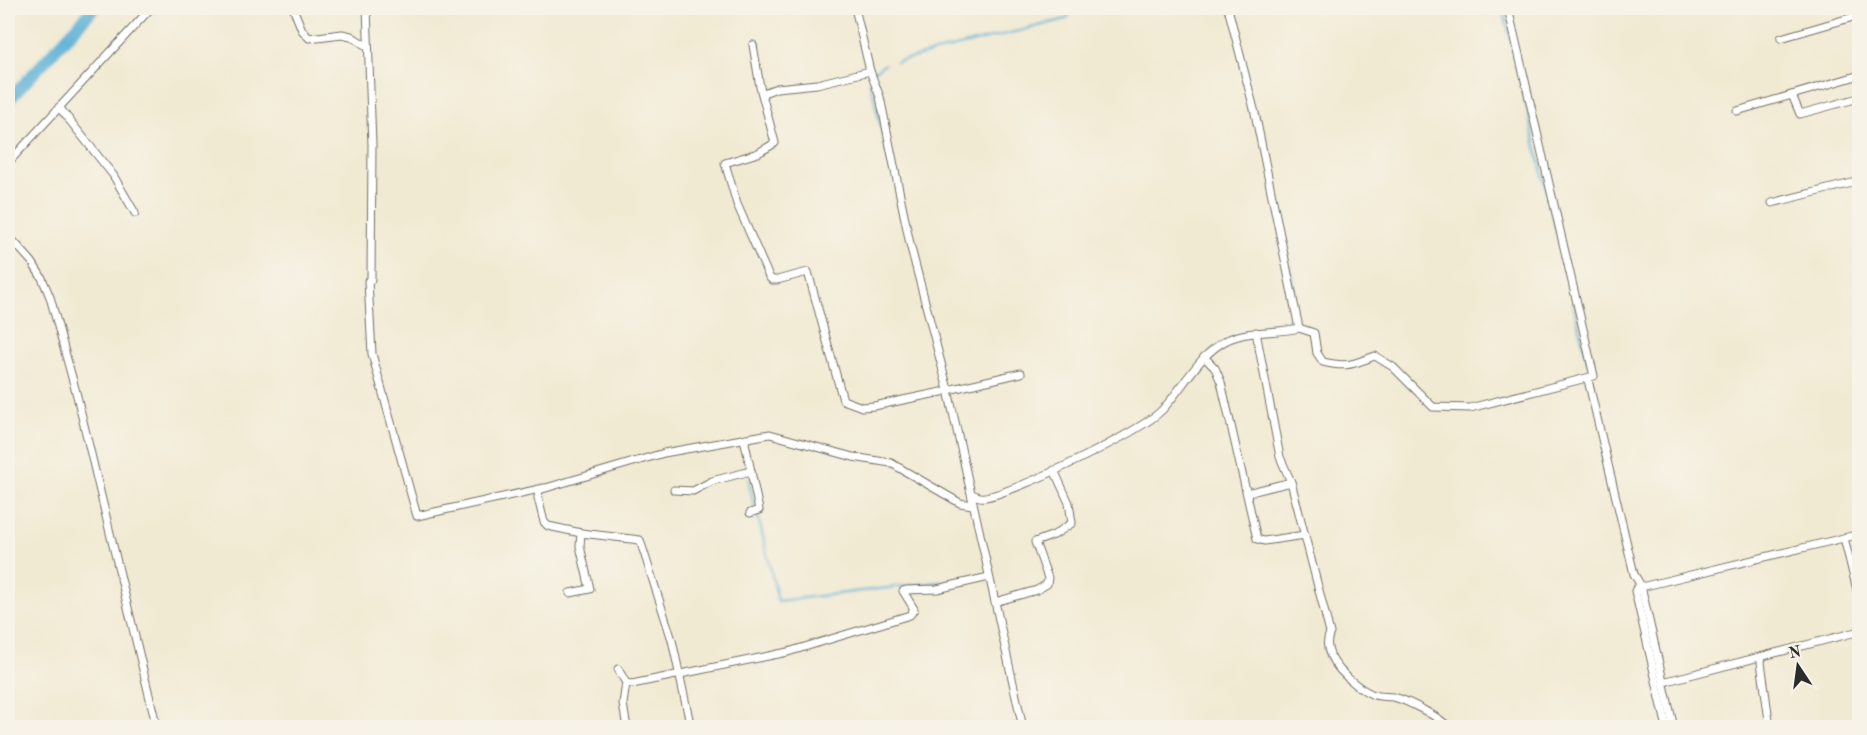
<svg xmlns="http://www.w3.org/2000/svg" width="1867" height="735" font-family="'Old Standard TT',serif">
  <rect width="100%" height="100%" fill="#f7f3e8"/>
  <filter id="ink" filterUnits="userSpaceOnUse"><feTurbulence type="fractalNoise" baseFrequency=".0167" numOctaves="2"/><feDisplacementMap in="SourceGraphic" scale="12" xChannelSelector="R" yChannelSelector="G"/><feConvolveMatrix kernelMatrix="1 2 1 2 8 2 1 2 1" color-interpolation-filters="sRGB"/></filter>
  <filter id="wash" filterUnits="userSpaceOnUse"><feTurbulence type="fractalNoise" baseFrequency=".008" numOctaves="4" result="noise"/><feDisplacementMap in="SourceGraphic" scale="24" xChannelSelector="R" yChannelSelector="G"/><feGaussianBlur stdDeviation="1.35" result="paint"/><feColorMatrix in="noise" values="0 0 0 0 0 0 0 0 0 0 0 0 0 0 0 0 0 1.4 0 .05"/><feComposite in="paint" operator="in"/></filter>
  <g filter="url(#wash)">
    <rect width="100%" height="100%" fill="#f1ead3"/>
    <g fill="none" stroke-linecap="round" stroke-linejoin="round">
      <g stroke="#5bb0d7" stroke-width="2">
        <path d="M1503 8 1560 247"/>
        <path d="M896 62 1066 19 1069 16 1068 8"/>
        <path d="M874 71 885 64"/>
        <path d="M870 82 892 172"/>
        <path d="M1289 265 1295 291"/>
        <path d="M1573 302 1588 364"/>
        <path d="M1285 321 1296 320"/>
        <path d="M1591 378 1598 408"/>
        <path d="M748 478 754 506"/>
        <path d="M758 516 778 601 971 578"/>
      </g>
      <path stroke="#5bb0d7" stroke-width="12" d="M8 101 94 8"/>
    </g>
  </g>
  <g filter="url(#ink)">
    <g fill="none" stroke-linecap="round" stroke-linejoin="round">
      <g stroke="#706e66" stroke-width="9">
        <g id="minor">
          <path d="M293 8 302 30 309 38 342 34 351 36 368 47"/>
          <path d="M367 8 372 145 371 280 368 281 372 354 417 516 544 488"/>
          <path d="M855 8 870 71 880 97 910 244 948 390 1023 728"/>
          <path d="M1781 38 1860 15"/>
          <path d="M753 45 760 87 775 143 758 153 725 163 737 204 769 277 772 280H777L808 272 843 400 862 407 874 406 942 392"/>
          <path d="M763 93 777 88 817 84 870 71"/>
          <path d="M1792 95 1800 114 1855 99H1858L1860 104"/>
          <path d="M59 107 113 175 135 213"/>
          <path d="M1737 111 1860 75"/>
          <path d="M8 163 151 8"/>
          <path d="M1772 203 1860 181"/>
          <path d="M8 235 32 262 42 278 50 297 77 396 157 728"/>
          <path d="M1299 328 1314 333 1317 353 1323 362C1348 368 1352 364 1375 356L1393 367 1433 407 1470 408 1594 376 1508 8"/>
          <path d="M1256 332 1280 457 1291 482 1330 633C1318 657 1354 687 1374 695 1380 697 1387 696 1393 697 1407 700 1439 717 1450 728"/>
          <path d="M1204 357 1215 368 1221 382 1257 539 1264 541 1305 535"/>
          <path d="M1588 380 1634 574 1641 586 1674 728"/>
          <path d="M948 390 1021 373"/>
          <path d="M746 438 745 443 759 510 750 513"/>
          <path d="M674 490 693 491 712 481 751 471"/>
          <path d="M1247 493 1291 482"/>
          <path d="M972 494C976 496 981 498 985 497 1015 493 1141 432 1162 410 1184 387 1198 355 1227 340 1250 329 1276 334 1299 328L1255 113 1228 8"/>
          <path d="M1844 538 1860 602"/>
          <path d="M570 593 590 589 580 546 581 533"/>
          <path d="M995 602 1037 590 1047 584 1048 578 1035 542 1054 535 1072 523 1069 503 1054 470"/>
          <path d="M1762 657 1761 662 1770 728"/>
          <path d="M618 669 626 683 632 684 788 652 910 615 914 609 903 591 906 590 937 589 989 577"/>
          <path d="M1663 682 1860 631"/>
          <path d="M626 683 623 704 627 728"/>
          <path d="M691 728 672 640 640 540 581 533 548 526 544 522 538 498 539 490 664 453 770 434 853 457 891 463 960 503 973 505"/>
          <path d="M1667 728 1635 591 1637 588 1860 534"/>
        </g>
      </g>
      <use href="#minor" stroke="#fff" stroke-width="7"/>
    </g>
  </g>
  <rect width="1867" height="735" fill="none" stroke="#f7f3e8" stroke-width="30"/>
  <g transform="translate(1798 666) rotate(347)" stroke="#f7f3e8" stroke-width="4.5" paint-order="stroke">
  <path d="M0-4.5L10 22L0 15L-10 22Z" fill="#2b2b2b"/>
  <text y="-9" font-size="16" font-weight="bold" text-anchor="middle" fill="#2b2b2b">N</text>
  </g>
</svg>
